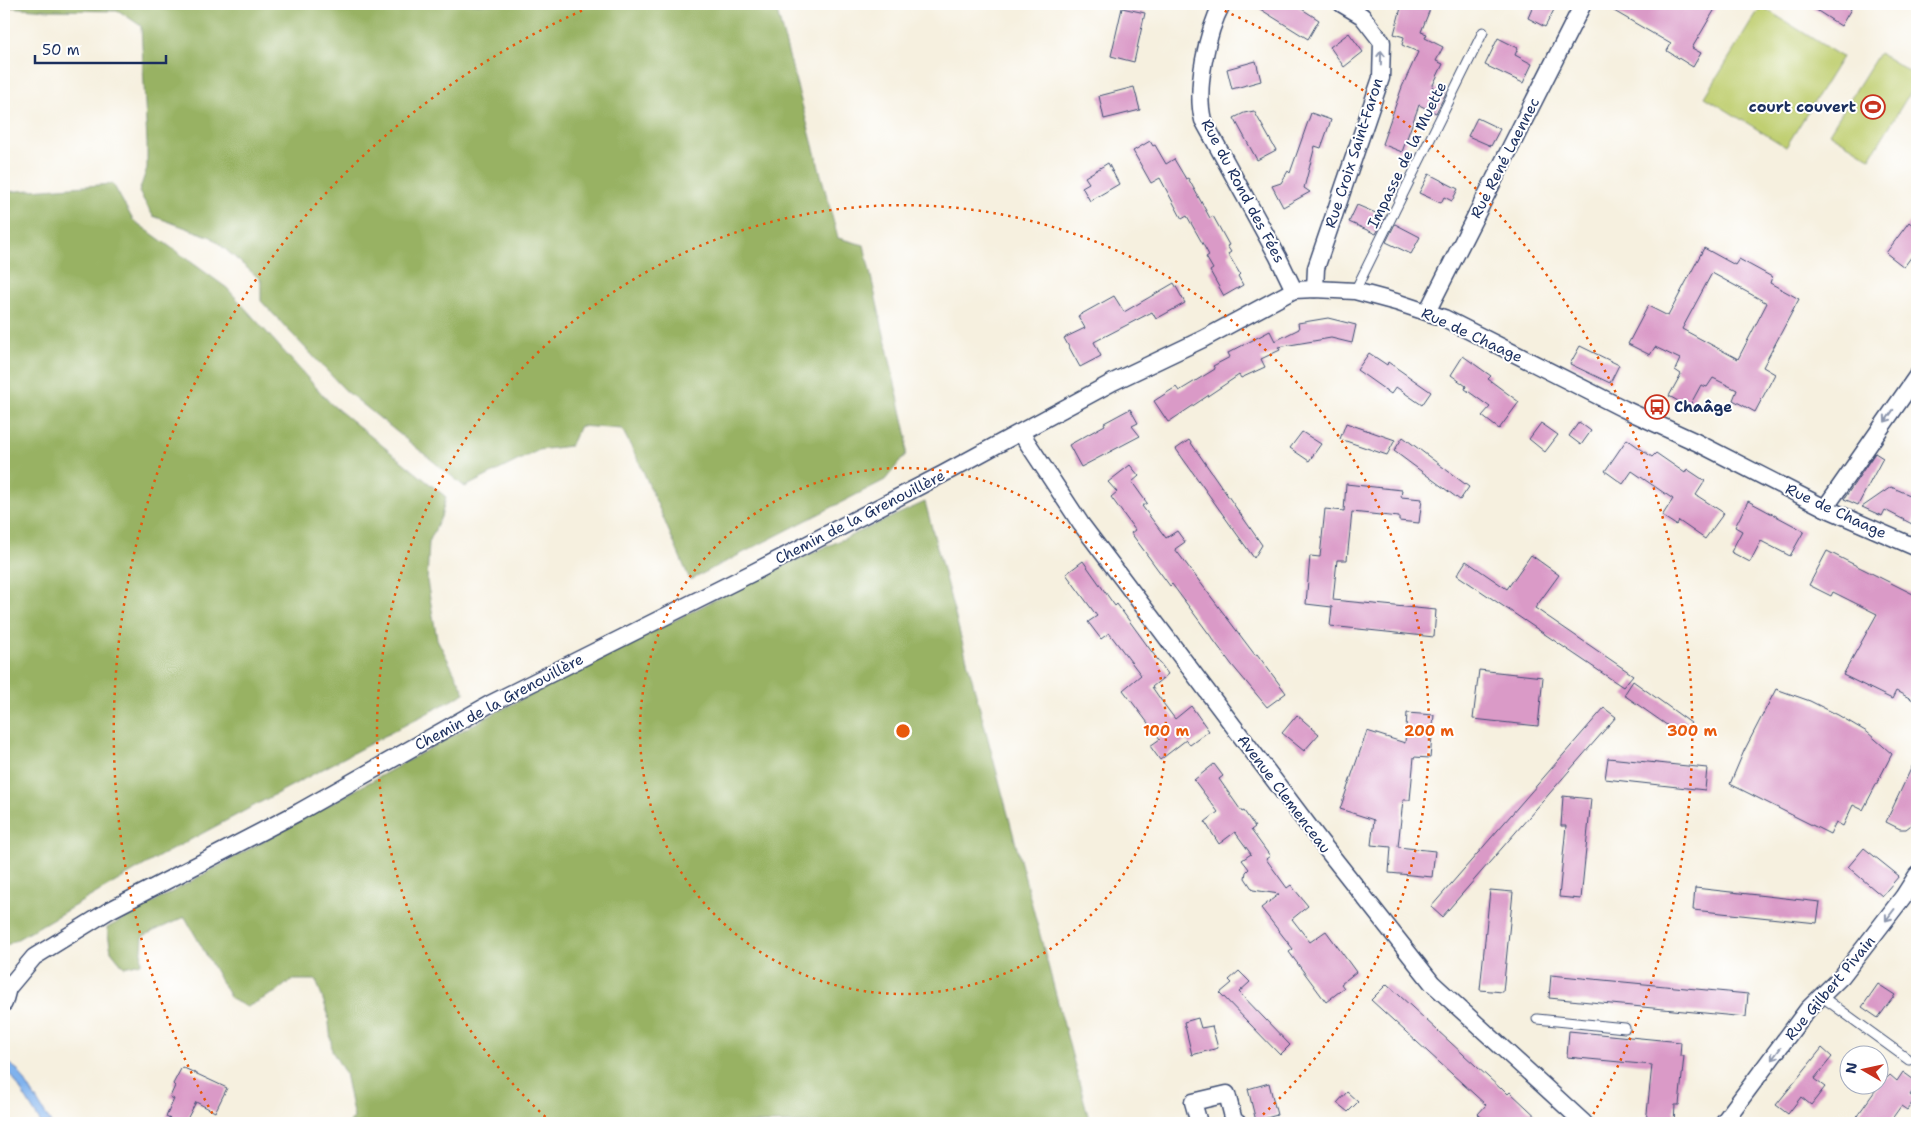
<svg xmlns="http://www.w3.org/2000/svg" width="1921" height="1127" font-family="'Shantell Sans',sans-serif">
  <rect width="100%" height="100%" fill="#fff"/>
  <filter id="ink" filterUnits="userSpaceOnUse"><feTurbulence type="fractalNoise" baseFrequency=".02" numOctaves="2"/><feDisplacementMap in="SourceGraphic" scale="10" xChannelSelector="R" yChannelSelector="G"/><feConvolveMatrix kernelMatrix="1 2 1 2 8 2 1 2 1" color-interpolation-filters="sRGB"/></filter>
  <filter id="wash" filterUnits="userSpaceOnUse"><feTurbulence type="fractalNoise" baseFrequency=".0096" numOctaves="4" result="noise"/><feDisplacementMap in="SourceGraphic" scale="20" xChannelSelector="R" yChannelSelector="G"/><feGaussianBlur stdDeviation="1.12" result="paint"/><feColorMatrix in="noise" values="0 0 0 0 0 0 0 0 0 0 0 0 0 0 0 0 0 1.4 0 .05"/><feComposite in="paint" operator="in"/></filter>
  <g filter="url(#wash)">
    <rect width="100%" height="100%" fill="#f6f0df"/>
    <g fill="#c0cf71" stroke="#6e7f68">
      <path d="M1761 6 1842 57 1786 147 1705 97Z"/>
      <path d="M1879 53 1917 76V81L1870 158 1829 133Z"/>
    </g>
    <g fill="#98b263" stroke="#5a7060">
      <path d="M4 4H775L838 238 864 245 907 437 906 454 885 480 690 580 640 464 622 429 580 426 570 446 539 450 465 487 345 390 261 301V280L211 237 153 216 139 192 147 168V143L141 26 119 11 50 10 6 7 4 9Z"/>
      <path d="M113 184 133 220 227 288 331 404 446 497 441 517 429 542 427 581 437 639 465 693 160 856 4 947V192Z"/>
      <path d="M925 502 1090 1123H348L354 1118 345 1073 332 1051 328 1014 316 980H291L276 992 247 1007 231 999 185 917 143 936 141 963 124 967 111 951 107 928 474 724 751 581Z"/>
    </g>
    <path fill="#80b2ed" stroke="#4e70a6" d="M4 1060 18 1070 51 1123H41L12 1076 4 1069Z"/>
    <g id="blocks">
      <g fill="#da9ac7" fill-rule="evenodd">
        <path d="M1252 4H1294L1319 20 1308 39Z"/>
        <path d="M1402 4H1432L1421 32 1427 34 1425 38 1443 47 1436 61 1443 64 1432 87 1446 93 1436 113 1419 105 1402 152 1382 144 1402 87 1418 52 1402 45 1404 37 1394 34Z"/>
        <path d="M1534 4H1557L1545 27 1528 18Z"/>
        <path d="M1602 4H1718L1692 48 1701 53 1693 67 1667 51 1671 44Z"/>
        <path d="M1807 4H1843L1851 9 1841 26Z"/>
        <path d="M1122 8 1145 13 1134 62 1111 56Z"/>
        <path d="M1349 33 1363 52 1344 67 1330 47Z"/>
        <path d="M1498 38 1518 48 1515 55 1532 64 1523 83 1485 65Z"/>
        <path d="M1256 61 1261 81 1232 89 1227 69Z"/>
        <path d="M1134 87 1140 110 1104 119 1099 96Z"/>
        <path d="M1254 111 1276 150 1257 160 1234 118 1244 113Z"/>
        <path d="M1311 113 1331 120 1321 148 1315 146 1304 188 1310 192 1283 207 1272 186 1281 183 1288 171 1290 173Z"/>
        <path d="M1477 118 1500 129 1491 146 1468 136Z"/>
        <path d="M1150 141 1153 146 1155 145 1166 164 1174 159 1186 179 1188 178 1210 218 1213 216 1229 245 1227 246 1231 252 1228 254 1240 274 1238 276 1243 285 1224 296 1210 271 1213 269 1206 257 1209 255 1187 216 1182 219 1160 178 1151 183 1133 151Z"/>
        <path d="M1108 163 1119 184 1090 201 1082 187 1089 183 1085 177Z"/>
        <path d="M1429 174 1458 189 1452 201 1444 197 1441 203 1419 193Z"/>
        <path d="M1357 205 1385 217 1376 234 1349 222Z"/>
        <path d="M1909 222 1917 229V249L1904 267 1886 253Z"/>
        <path d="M1395 224 1420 237 1411 254 1386 242Z"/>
        <path d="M1704 248 1735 265 1739 259 1772 277 1770 283 1799 299 1763 367 1775 374 1755 412 1733 400 1737 390 1713 378 1707 387 1701 385 1689 407 1669 396 1681 374 1675 370 1680 359 1655 347 1650 355 1628 344 1648 306 1668 316ZM1712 273 1767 303 1738 359 1682 329Z"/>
        <path d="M1174 283 1185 303 1156 319 1152 312 1094 342 1101 356 1080 367 1064 338 1085 328 1078 316 1114 296 1124 312Z"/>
        <path d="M1328 318 1356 325 1352 343 1331 338 1278 347 1280 350 1261 359 1265 367 1241 378 1239 375 1170 421 1168 422 1154 401 1176 387 1179 391 1215 369 1213 366 1230 357 1228 353 1270 331 1275 341 1299 329 1298 323Z"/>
        <path d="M1580 346 1619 365 1610 383 1570 364Z"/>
        <path d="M1369 353 1387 365 1388 362 1431 392 1422 405 1396 387 1391 394 1357 370Z"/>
        <path d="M1463 356 1491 376 1488 379 1519 402 1499 429 1482 416 1490 407 1465 389 1466 386 1451 375Z"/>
        <path d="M1130 409 1138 423 1132 426 1140 436 1081 467 1069 445 1105 425 1104 423Z"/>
        <path d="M1579 422 1591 431 1581 445 1569 436Z"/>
        <path d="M1346 423 1395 440 1387 455 1340 439Z"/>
        <path d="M1541 423 1558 435 1545 452 1529 439Z"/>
        <path d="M1302 432 1321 444 1309 461 1290 448Z"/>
        <path d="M1403 437 1469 487 1460 500 1394 451Z"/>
        <path d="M1627 439 1652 457 1656 453 1685 473 1687 469 1705 481 1696 495 1724 513 1705 539 1679 521 1676 525 1662 516 1673 499 1632 471 1623 484 1605 471Z"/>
        <path d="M1189 440 1262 545 1254 558 1176 449Z"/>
        <path d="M1875 453 1883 458 1858 505 1844 499Z"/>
        <path d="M1130 465 1139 476 1132 482 1147 503 1142 506 1166 538 1177 531 1185 542 1175 549 1255 655 1257 654 1286 693 1267 707 1232 665 1172 584 1170 586 1131 533 1135 530 1111 497 1117 492 1108 482Z"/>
        <path d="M1346 484 1402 490 1401 497 1422 499 1419 523 1399 521V517L1352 512 1347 560H1337L1333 600 1436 610 1434 637 1330 626 1332 607 1306 604 1310 556 1320 557 1325 509 1344 511Z"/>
        <path d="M1891 487 1917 498V514L1912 524 1885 510 1882 516 1862 507Z"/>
        <path d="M1748 501 1804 531 1790 556 1761 541 1750 562 1731 552 1742 531 1735 527Z"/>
        <path d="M1827 551 1917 596V702L1896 691 1892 699 1843 675 1877 614 1833 592 1831 596 1809 585Z"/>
        <path d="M1531 555 1559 575 1535 608 1633 675 1623 687 1457 575 1466 561 1507 589Z"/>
        <path d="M1083 561 1115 606 1117 604 1168 674 1152 687 1163 703 1175 719 1191 706 1209 731 1190 745 1186 740 1160 760 1150 746 1160 739 1123 690 1141 675 1109 633 1101 639 1088 622 1097 616 1066 574Z"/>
        <path d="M1479 670 1543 677 1538 726 1473 719Z"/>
        <path d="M1633 681 1691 723 1681 735 1624 695Z"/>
        <path d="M1776 689 1810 701 1838 715 1867 732 1892 754 1863 810 1853 805 1843 826 1836 822 1830 834 1730 784 1744 751Z"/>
        <path d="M1604 708 1616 717 1442 917 1431 907Z"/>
        <path d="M1407 713 1434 715 1430 758 1414 757 1410 800H1403L1398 847 1435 851 1432 877 1389 873 1391 847 1371 845 1374 820 1340 809 1367 731 1405 743Z"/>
        <path d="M1297 715 1319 734 1304 751 1282 733Z"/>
        <path d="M1917 756V814L1910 826 1906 829H1900L1886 822Z"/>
        <path d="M1608 758 1707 768 1705 790 1605 779Z"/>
        <path d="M1214 764 1223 776 1219 779 1242 812 1244 811 1255 827 1251 830 1270 856 1266 859 1287 888 1291 885 1308 906 1292 919 1310 942 1326 931 1356 972 1341 984 1344 988 1326 1002 1289 952 1293 949 1261 908 1279 894 1253 890 1245 878 1246 872 1249 869 1242 860 1251 854 1235 832 1219 844 1205 822 1218 812 1194 780Z"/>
        <path d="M1563 796 1591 799 1581 899 1559 897 1566 826H1561Z"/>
        <path d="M1864 848 1899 876 1882 896 1848 867Z"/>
        <path d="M1695 888 1820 902 1817 923 1693 910Z"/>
        <path d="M1490 890 1513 892 1503 992 1480 990Z"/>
        <path d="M1239 971 1250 982 1239 992 1290 1045 1280 1055 1220 993 1232 983 1229 980Z"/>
        <path d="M1551 975 1748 994 1746 1017 1549 998Z"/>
        <path d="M1387 984 1501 1089 1502 1088 1508 1094 1510 1092 1543 1123H1488L1478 1114 1486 1105 1371 1000Z"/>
        <path d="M1878 984 1895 995 1878 1018 1862 1007Z"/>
        <path d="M1198 1018 1201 1028 1212 1026 1218 1048 1192 1055 1184 1022Z"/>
        <path d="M1569 1031 1681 1042 1680 1056H1684L1679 1105H1675L1674 1123H1646L1652 1065 1567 1057Z"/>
        <path d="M1822 1048 1832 1057 1814 1079 1825 1087 1811 1105 1801 1097 1788 1114 1776 1105Z"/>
        <path d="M182 1067 227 1088 215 1112 196 1102 185 1123H179L166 1117 174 1099 170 1097 175 1086 173 1084Z"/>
        <path d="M1903 1072 1917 1082V1085L1910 1095 1915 1099 1907 1110 1901 1106 1889 1123H1867L1857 1116 1885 1077 1887 1078 1890 1075 1897 1081Z"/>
        <path d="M1269 1083 1277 1115 1256 1121 1248 1089Z"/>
        <path d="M1347 1092 1358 1102 1348 1112 1337 1103Z"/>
      </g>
    </g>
  </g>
  <g filter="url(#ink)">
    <use href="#blocks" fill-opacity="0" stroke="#3c4c71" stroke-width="1"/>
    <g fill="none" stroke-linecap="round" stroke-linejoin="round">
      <g stroke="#3c4c71" stroke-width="11">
        <g id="lane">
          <path d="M1355 291 1483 32"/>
          <path d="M1821 996 1909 1060"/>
          <path d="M1537 1019 1625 1028"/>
        </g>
      </g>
      <g stroke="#3c4c71" stroke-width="19">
        <g id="street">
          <path d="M1222 4C1207 32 1195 88 1203 120L1278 257 1294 290"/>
          <path d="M1315 289 1316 268 1381 78 1382 42 1362 16 1342 4"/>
          <path d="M1427 312 1583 4"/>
          <path d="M1021 433 1081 524 1320 841 1432 983 1584 1123"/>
          <path d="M1825 508 1917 376"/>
          <path d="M4 1003 8 988 34 957 110 910 299 812 490 704 754 572 943 474 1113 382 1203 339 1294 290 1315 289 1355 291 1396 302 1444 318 1624 409 1696 442 1825 508 1917 548"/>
          <path d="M1199 1123 1193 1102 1227 1094 1234 1121 1238 1123"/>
          <path d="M1723 1123 1808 1009 1842 976 1873 936 1903 897 1917 875"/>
        </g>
      </g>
      <use href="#lane" stroke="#fff" stroke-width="9"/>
      <use href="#street" stroke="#fff" stroke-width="16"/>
    </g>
    <defs><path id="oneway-shaft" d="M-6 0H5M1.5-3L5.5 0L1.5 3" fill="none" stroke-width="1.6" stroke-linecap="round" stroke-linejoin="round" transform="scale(1.25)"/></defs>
    <g stroke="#8d97ae">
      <use href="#oneway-shaft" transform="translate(1381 58) rotate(-89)"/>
      <use href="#oneway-shaft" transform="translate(1889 416) rotate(125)"/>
      <use href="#oneway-shaft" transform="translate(1890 915) rotate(127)"/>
      <use href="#oneway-shaft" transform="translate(1776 1054) rotate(127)"/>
    </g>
  </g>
  <g fill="none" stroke="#e8590c" stroke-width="2.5" stroke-dasharray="2.5 5">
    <circle cx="903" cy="731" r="263"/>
    <path d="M551 1122A526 526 0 1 1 1255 1122"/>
    <path d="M216 1120A789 789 0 0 1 595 5M1211 5A789 789 0 0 1 1590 1120"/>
  </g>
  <defs>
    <g id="stadium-ring" transform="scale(1.25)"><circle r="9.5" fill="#fff" stroke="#c8321e" stroke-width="1.5"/><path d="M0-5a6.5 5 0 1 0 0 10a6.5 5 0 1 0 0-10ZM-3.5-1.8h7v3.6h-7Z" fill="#c8321e"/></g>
    <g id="bus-ring" transform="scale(1.25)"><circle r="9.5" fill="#fff" stroke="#c8321e" stroke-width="1.5"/><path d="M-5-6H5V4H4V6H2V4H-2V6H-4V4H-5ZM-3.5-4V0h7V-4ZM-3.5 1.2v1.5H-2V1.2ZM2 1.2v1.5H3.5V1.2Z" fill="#c8321e"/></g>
  </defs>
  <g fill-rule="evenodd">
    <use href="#stadium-ring" x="1873" y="107"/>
    <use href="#bus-ring" x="1657" y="407"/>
  </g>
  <g text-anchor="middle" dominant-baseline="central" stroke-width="4" stroke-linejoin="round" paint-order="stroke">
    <g font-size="15" font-weight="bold" fill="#1b2f5e" stroke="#fff" text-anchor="end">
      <text x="1856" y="107">court couvert</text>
      <text x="1674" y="407" text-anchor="start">Chaâge</text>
    </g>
    <g font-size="15" fill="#1b2f5e" stroke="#fff">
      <text transform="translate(1354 153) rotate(-72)">Rue Croix Saint-Faron</text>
      <text transform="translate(1407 155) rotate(-64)">Impasse de la Muette</text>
      <text transform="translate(1505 158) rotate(-63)">Rue René Laennec</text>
      <text transform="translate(1243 191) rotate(62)">Rue du Rond des Fées</text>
      <text transform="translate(1472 335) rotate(25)">Rue de Chaage</text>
      <text transform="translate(1836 511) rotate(25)">Rue de Chaage</text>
      <text transform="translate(860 517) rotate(-27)">Chemin de la Grenouillère</text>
      <text transform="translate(499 702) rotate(-28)">Chemin de la Grenouillère</text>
      <text transform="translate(1284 794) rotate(53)">Avenue Clemenceau</text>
      <text transform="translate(1830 988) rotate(-50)">Rue Gilbert Pivain</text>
    </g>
  </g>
  <circle cx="903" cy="731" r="8" fill="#e8590c" stroke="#fff" stroke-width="2.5"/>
  <g font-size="15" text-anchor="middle" font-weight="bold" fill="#e8590c" stroke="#fff" stroke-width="4" stroke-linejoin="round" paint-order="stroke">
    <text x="1166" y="736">100 m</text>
    <text x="1429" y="736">200 m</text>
    <text x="1692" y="736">300 m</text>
  </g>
  <rect width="1921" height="1127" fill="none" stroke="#fff" stroke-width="20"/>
  <g transform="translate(1864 1070) rotate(279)"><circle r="24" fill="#ffffff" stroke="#a4acbf"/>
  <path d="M0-4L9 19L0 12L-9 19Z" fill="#c8321e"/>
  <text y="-8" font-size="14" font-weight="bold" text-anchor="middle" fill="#1b2f5e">N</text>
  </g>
  <path d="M35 55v8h131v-8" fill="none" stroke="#1b2f5e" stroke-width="2.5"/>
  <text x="42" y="55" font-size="15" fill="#1b2f5e" stroke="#ffffff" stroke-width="4" paint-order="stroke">50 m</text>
</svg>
